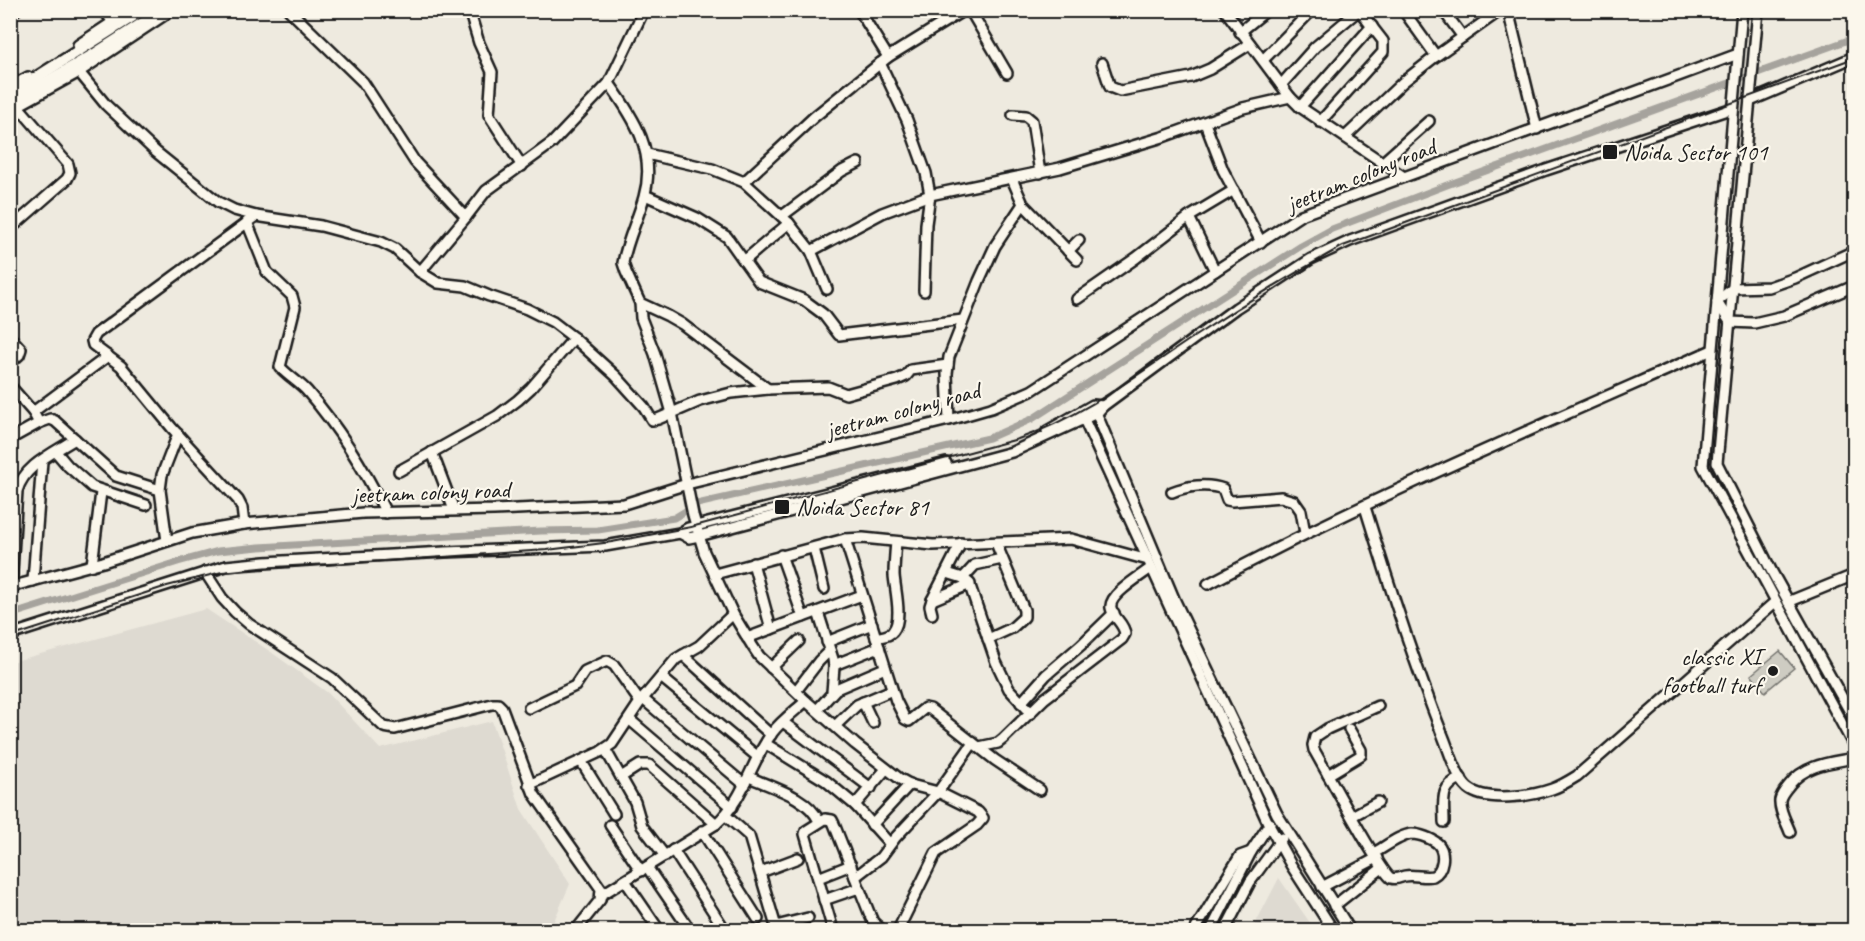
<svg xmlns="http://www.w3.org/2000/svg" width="1865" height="941" font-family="Caveat,sans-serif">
  <rect width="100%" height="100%" fill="#eeeadf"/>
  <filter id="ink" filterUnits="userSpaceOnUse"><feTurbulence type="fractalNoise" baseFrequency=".0167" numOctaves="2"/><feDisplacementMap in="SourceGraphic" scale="12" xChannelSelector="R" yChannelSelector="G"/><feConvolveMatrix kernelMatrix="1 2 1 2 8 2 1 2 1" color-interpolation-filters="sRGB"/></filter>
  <g filter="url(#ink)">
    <g fill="#dedad1">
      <path d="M206 609 271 652 328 693 380 749 492 721 521 809 570 884 550 930H11V662Z"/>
      <path d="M1279 878 1315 930H1252Z"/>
    </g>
    <path fill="#ceccc2" stroke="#75746f" stroke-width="1.5" d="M1780 651 1794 668 1765 692 1751 675Z"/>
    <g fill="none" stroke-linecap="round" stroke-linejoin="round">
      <path stroke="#a6a39d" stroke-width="7" d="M10 615 178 562 218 551 259 547 541 531 598 530 674 518 697 504 989 438 1032 419 1301 246 1332 229 1447 185 1854 38"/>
      <g stroke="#1c1c1c" stroke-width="14">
        <g id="minor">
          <path d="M104 10 113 22"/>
          <path d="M289 10 363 82 415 162 466 217"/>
          <path d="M469 10 479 43 492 72 489 115 522 166"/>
          <path d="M644 10 609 83C634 118 657 152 644 197 638 219 627 240 623 263L626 272 640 303 641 318 655 354 672 413 693 515 704 552 733 614 753 647 759 656 806 701 855 744 900 779 911 785 938 792 978 812 983 818 977 825 936 853 898 930"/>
          <path d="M859 10 888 57"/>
          <path d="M970 10 1007 73"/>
          <path d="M1225 10 1290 97 1300 107 1404 177"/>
          <path d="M1403 10 1436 56"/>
          <path d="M1443 10 1463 37"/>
          <path d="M1508 10 1537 129"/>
          <path d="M1742 10 1703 466 1854 746"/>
          <path d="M1758 10 1717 463 1772 572 1854 719"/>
          <path d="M10 14 16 10"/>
          <path d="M1240 32 1267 10"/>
          <path d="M78 45 131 10"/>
          <path d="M1263 60 1312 10"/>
          <path d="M880 63 907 120 926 173 930 195 926 224 924 291"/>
          <path d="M1102 63 1110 87 1120 91 1191 77 1210 69 1250 44"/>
          <path d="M79 72 106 105 156 152 218 202 234 210 256 216 321 226 381 242 395 249 420 272 438 283 465 286 489 296 527 309 553 322 574 338 616 376 644 407 652 420 658 419 700 401 731 393 768 389 828 387 846 394 897 380 906 376 911 370 948 365"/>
          <path d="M1281 85 1315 47 1359 10"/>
          <path d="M10 87 28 77"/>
          <path d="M1750 101 1854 57"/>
          <path d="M1300 107 1372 26"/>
          <path d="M10 110 79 72 172 10"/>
          <path d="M1013 115 1026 116 1032 121 1040 173"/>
          <path d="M1320 122 1383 52V41L1359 10"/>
          <path d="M1205 123 1223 170 1261 242"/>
          <path d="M1345 137 1403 82 1436 56 1501 10"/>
          <path d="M647 154 712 169 744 182 789 223 744 261"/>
          <path d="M1383 162 1429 121"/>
          <path d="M744 182 814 117 888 57 964 10"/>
          <path d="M645 195 697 218 727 237 759 282 804 300 823 314 839 335 963 320"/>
          <path d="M1023 204 1077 260"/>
          <path d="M782 216 842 171 858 163"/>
          <path d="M1189 217 1215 271"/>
          <path d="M247 222 267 272 292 296 295 307 280 367C288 376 299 382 307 391 339 428 365 470 386 513"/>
          <path d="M789 223 811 251 827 289"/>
          <path d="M10 229 67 179 70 173 68 164 17 105"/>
          <path d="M811 251 882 213 930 195 1060 168 1163 137 1243 108 1290 97"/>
          <path d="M1068 251 1079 240"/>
          <path d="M1854 251 1795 278 1769 287 1733 288 1717 302 1730 322 1754 323 1784 316 1854 286"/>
          <path d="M420 272 466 217 486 191 552 143 609 83"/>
          <path d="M1077 299 1136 258 1189 217 1234 190"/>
          <path d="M640 303 668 316 682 324 768 389"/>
          <path d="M10 337 21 349 19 355 10 363"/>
          <path d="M10 386 33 412 39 423 50 419 55 421 116 476 160 490"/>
          <path d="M1095 410 1175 601 1277 814 1350 930"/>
          <path d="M33 412 108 356"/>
          <path d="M1082 415 1269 825 1291 865 1333 930"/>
          <path d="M949 420 947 374 949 357 979 281 995 246 1023 204 1012 179"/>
          <path d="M1047 431 1093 405 1103 406"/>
          <path d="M10 439 39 423"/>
          <path d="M56 452 68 466 92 487 146 505"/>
          <path d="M432 452 454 510"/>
          <path d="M399 471 497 416 518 400 531 388 574 338"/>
          <path d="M1172 492C1186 486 1208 483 1223 489L1227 500 1232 501 1281 497 1294 501 1301 511 1305 533"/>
          <path d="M1365 507C1388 582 1412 657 1441 731 1448 746 1456 778 1468 788 1486 803 1532 796 1552 789 1561 786 1569 781 1577 776L1775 602"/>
          <path d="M244 524 242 508 238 500 172 428 121 366 93 345 92 341 96 334 256 216"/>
          <path d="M680 533 689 538 699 536 1012 452 1097 413 1103 406 1236 308 1311 259 1350 241 1546 170 1733 108"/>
          <path d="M845 539 896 701 905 719 909 721 925 708 930 709 995 760 1040 790"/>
          <path d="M167 541 160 490 162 475 178 434"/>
          <path d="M814 548 824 589"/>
          <path d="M781 555 803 617"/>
          <path d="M753 563 771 629"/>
          <path d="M92 565 101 492"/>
          <path d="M205 572 222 598 235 612 249 624 332 678 384 727 395 729 492 704H498L502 708 534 794 601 889 600 900 576 930"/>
          <path d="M947 573 963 578 969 583 996 662 1009 689 1031 713"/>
          <path d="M715 574 845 539 863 538 933 545 1071 539 1148 560"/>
          <path d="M963 578 975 565 1002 559"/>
          <path d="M33 581 42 461"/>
          <path d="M1208 584C1371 497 1542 425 1712 350"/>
          <path d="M10 587 103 562 192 533 244 524 363 513 494 510 624 504 687 484 949 420 991 408 1031 391 1301 215 1738 54"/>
          <path d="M11 587 17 491C24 465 54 453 75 439"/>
          <path d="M932 600 970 584"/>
          <path d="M1788 602 1854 575"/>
          <path d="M818 612 833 659 834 667 832 692"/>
          <path d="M932 614 930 606 932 600 961 543"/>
          <path d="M10 635 226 566 265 562 445 552 605 546 680 533 688 528 946 463"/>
          <path d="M747 638 862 595"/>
          <path d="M876 638C882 636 890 636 893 631 903 619 895 590 894 575 894 564 895 553 896 542"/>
          <path d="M988 639 1012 628 1024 617V610L996 543"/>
          <path d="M827 642 872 624"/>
          <path d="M683 655 771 735"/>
          <path d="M834 665 879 647"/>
          <path d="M771 668 799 641"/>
          <path d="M661 677 758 757"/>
          <path d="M796 691 819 661 830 650"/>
          <path d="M643 699 745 785"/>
          <path d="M863 702 873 723"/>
          <path d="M1021 703 1046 675 1081 645 1114 613"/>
          <path d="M529 708 575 686 585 671 607 661 614 665 640 702"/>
          <path d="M817 710 836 689 885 668"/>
          <path d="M630 720 732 807"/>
          <path d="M783 722 871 788"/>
          <path d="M835 726 857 705 892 690"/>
          <path d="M766 744 826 781 855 805 886 769"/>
          <path d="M979 747 998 743 1003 739 1044 699 1122 639 1125 634C1124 623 1113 618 1111 608 1108 595 1142 575 1151 568"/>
          <path d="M605 749 635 802 642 826 665 856"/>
          <path d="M581 761 614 814"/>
          <path d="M1328 775 1361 755V750L1349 729"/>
          <path d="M621 777 640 765H649L716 824"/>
          <path d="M749 777C773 788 807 796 819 821"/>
          <path d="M529 785 600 752 612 744 640 702 676 659 699 646 733 614"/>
          <path d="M855 805 890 844"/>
          <path d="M725 815 749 836 777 930"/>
          <path d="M1352 816 1378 802"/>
          <path d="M1444 822C1444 801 1439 787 1461 778"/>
          <path d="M610 825 641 871"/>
          <path d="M872 825 910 784"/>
          <path d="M702 831 758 919"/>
          <path d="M1790 832C1787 823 1779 811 1780 800 1781 794 1786 789 1790 784 1806 764 1830 763 1854 758"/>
          <path d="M673 850 725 930"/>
          <path d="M1374 853C1385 847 1400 835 1412 834 1419 834 1433 839 1438 844 1446 853 1443 871 1433 876 1423 878 1414 874 1405 876 1400 877 1397 880 1391 878 1381 873 1324 767 1314 750L1313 745 1315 737 1327 729 1378 706"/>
          <path d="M647 867 690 930"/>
          <path d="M761 872 798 858"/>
          <path d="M855 877 881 857 895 838 938 792 973 743"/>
          <path d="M818 878 851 865"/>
          <path d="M626 882 659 930"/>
          <path d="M1322 887 1377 858"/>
          <path d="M601 895 716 824C745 798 750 763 772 733 781 721 795 711 806 701"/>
          <path d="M824 900 859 888"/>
          <path d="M1334 906 1382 868"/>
          <path d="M776 926 808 918"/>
          <path d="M833 930 805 834 806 831 825 819 832 820 834 824 870 915 873 922 882 930"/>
          <path d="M1195 930 1240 856 1251 852"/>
          <path d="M1211 930 1251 852 1270 823"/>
          <path d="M1225 930 1250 882 1282 838"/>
        </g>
      </g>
      <g stroke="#1c1c1c" stroke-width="15">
        <g id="major">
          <path d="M10 94 143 10"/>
          <path d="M10 103 96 53 163 10"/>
        </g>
      </g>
      <use href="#minor" stroke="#fbf7ec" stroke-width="9"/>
      <use href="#major" stroke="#fbf7ec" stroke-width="10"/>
      <path stroke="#1c1c1c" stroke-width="2" d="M10 637 167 586 222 572 547 550 612 542 691 527 1018 439C1084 416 1138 374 1195 336 1243 304 1292 274 1343 246L1854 58"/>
    </g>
  </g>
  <g fill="#1c1c1c" stroke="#fbf7ec" stroke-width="2">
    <rect x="1602" y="144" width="16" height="16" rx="3"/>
    <rect x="774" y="499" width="16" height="16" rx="3"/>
    <circle cx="1773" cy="671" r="6"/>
  </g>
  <g text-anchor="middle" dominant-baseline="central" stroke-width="4.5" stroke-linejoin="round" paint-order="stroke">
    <g font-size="24" fill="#1c1c1c" stroke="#fbf7ec" text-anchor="start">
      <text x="1624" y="152">Noida Sector 101</text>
      <text x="796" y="507">Noida Sector 81</text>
      <text x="1761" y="657" text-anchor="end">classic XI<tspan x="1761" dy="28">football turf</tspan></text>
    </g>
    <g font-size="24" fill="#1c1c1c" stroke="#fbf7ec">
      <text transform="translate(1361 175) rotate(-22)">jeetram colony road</text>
      <text transform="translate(903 410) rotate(-15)">jeetram colony road</text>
      <text transform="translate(431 492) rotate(-2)">jeetram colony road</text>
    </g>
  </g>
  <rect width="1865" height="941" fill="none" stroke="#fbf7ec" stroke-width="36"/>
  <rect x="18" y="18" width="1829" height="905" fill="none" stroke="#1c1c1c" stroke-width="2" filter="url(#ink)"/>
</svg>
